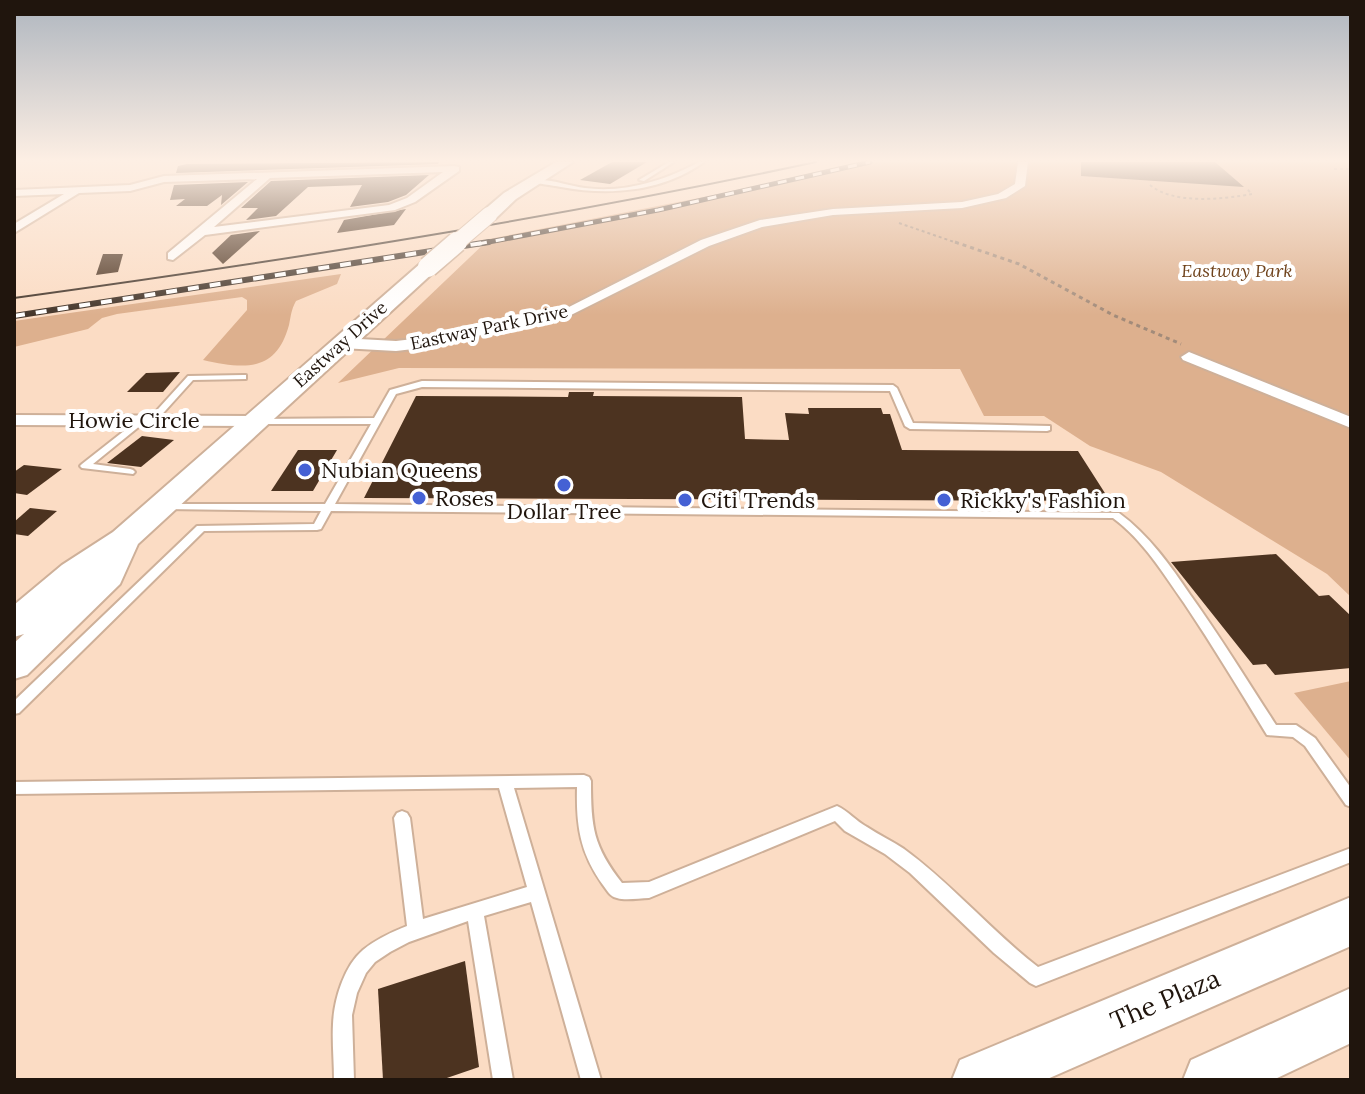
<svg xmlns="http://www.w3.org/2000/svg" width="1365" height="1094" font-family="Lora,serif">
  <rect width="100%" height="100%" fill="#fbdcc4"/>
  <g fill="#ddb08e">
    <path d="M859 162H1351V597L1327 574 1161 472 1090 446 1044 416H984L960 369 399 368 338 383 489 239 719 194Z"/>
    <path d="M341 274 337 284 296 301C291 310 291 316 289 325 276 373 244 369 203 360L247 310V300L242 297 117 314 102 318 88 329 14 347V321Z"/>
    <path d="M1351 681V761L1294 693Z"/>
  </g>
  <g fill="#4c3320">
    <path d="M439 162 438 164 176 173 178 166 187 164Z"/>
    <path d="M612 162H647L610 184 580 180Z"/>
    <path d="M1081 162H1215L1244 187 1081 176Z"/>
    <path d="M429 175 406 195 388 202 350 207 362 185 308 187 276 216 246 220 258 208H241L271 181Z"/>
    <path d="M248 182 221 205 222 195 207 206H176L185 199 170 200 174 185Z"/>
    <path d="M406 209 394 225 337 233 344 220Z"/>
    <path d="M260 231 223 264 212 253 231 235Z"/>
    <path d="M103 254H123L118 272 96 275Z"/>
    <path d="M180 372 163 392H127L146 373Z"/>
    <path d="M569 392H594L593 396 742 397 745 439 789 440 785 413 809 414 808 408H881L883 414H890L902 450 1078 451 1110 501 364 498 416 396 568 397Z"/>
    <path d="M142 436 174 440 141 467 107 463Z"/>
    <path d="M298 450H337L313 491H271Z"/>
    <path d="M24 465 62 469 27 495 14 493V472Z"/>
    <path d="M30 508 57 511 28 536 14 534V522Z"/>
    <path d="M1276 554 1319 596 1329 595 1351 616V668L1275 675 1266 664 1253 665 1171 562Z"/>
    <path d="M465 961 479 1067 441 1080H383L378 989Z"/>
  </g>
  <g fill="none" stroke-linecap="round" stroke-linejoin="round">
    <g stroke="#ceb099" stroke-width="4">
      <g id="lane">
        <path d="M669 162H674L644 181 639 180Z"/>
        <path d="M699 162H704C662 192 610 196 561 187 551 185 539 184 530 181 547 177 568 186 585 188 624 193 664 181 699 162Z"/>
        <path d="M243 375H246V379L193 380 156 421 153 422 149 419 188 376Z"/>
        <path d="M422 381 893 385 897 388 913 423 1050 426V430L1047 431 910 429 905 426 890 391 422 387 396 394 335 504 1119 513C1149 535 1170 565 1191 596 1221 638 1248 682 1276 725H1296L1315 738 1351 788V807L1346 805 1305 746 1293 737 1267 735C1240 691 1213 646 1184 603 1163 573 1143 540 1113 518L331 511 321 529 317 530 204 531 19 713 14 714V701L197 526 314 524 321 511 164 509 159 506 160 504H325L371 424H259L256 423V419L374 418 390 390Z"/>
        <path d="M143 416 147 419 146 421 93 464 130 469 133 470 135 472 133 474 82 468 80 466 82 464Z"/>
        <path d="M584 775 589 777 591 781C591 827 593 846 622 883L649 882 837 806C848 811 856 821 867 827 879 835 892 841 904 849 952 884 991 931 1038 967L1351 848V862L1036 986 1030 983 994 953 910 873 885 854 845 831 835 821 649 898C639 898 626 901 617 898 610 897 607 890 603 885 580 853 576 826 577 787L514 788 601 1080H581L531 902 484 916 513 1080H493L468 921 409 942 390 952 375 962 366 973 357 993 352 1015 354 1080H334C334 1061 332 1042 333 1024 334 1000 344 966 363 950 376 939 392 932 407 926L394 818 397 813 402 811 407 813 410 818 423 919 527 887 499 788 14 794V782Z"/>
      </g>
    </g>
    <g stroke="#ceb099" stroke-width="4">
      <g id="street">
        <path d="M1018 162H1028L1025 186 1006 198 962 208 833 215 762 227 709 246 569 316 422 348 396 351 341 348 333 343 341 338 396 341 422 338 565 309 701 240 760 220 833 209 962 202 998 194 1015 184Z"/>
        <path d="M454 166 459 167V171L415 202 395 210 205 235 173 260 168 259V253L257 179 164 182 130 191 79 193 14 233V224L64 194 14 196V190L130 185 164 176ZM443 172 407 198 389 205 214 227 270 178Z"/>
        <path d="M1189 352 1351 417V428L1183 360 1181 357Z"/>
        <path d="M14 415 254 416 263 421 254 426 14 425Z"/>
      </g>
    </g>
    <g stroke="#ceb099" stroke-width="4">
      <g id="secondary">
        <path d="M556 162H573L516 199 495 219H483V211L504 193Z"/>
        <path d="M428 261 435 263 438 267 435 271 138 544 120 584 27 675 14 679V643L24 634 14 637V605L62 565 113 532 421 263Z"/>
        <path d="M1351 897V946L1045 1080H952L960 1060Z"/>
        <path d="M1351 988V1043L1273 1080H1183L1191 1060Z"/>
      </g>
    </g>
    <g stroke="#a28b7a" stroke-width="2" stroke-dasharray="3 3" stroke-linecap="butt">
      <path d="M1334 169H1351"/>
      <path d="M1150 185C1174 205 1223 199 1252 194L1247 189"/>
      <path d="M899 223 960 244"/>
    </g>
    <path stroke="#a28b7a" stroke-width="3" stroke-dasharray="4 4" stroke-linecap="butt" d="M955 242 1019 264 1113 315 1181 344"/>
    <use href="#lane" fill="#fff" fill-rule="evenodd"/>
    <use href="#street" fill="#fff" fill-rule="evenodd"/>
    <use href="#secondary" fill="#fff" fill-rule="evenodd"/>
    <path stroke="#44362b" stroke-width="2" d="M14 298C283 261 550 219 816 162"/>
    <g stroke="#44362b" stroke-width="5">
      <path id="rail-far1" d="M478 244 658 210 870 162"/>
    </g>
    <g stroke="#44362b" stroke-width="6">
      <path id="rail" d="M14 316 489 242"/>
    </g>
    <use href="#rail-far1" stroke="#fff" stroke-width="3" stroke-dasharray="9" stroke-linecap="butt"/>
    <use href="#rail" stroke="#fff" stroke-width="4" stroke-dasharray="11" stroke-linecap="butt"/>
    <g stroke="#ceb099" stroke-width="18" stroke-linecap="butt">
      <path id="secondary-bridge-far1" d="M455 244 489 215"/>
    </g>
    <g stroke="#ceb099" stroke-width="23" stroke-linecap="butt">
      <path id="secondary-bridge" d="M428 267 457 242"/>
    </g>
    <use href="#secondary-bridge-far1" stroke="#fff" stroke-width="16"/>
    <use href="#secondary-bridge" stroke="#fff" stroke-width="20"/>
  </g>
  <linearGradient id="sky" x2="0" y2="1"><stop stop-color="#afb6bf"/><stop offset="0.51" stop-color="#fdefe4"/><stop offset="1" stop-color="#fdefe4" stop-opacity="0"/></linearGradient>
  <rect width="1365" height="315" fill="url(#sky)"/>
  <g fill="#4561d4" stroke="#fff" stroke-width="3">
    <circle cx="305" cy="470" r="8"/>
    <circle cx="564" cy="485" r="8"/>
    <circle cx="419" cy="498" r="8"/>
    <circle cx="685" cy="500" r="8"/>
    <circle cx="944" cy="500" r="8"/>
  </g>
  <g text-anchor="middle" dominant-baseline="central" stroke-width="8" stroke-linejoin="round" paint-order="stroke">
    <g font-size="18" font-style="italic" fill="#70441d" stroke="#fff">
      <text x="1237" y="270">Eastway Park</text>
    </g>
    <g font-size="18" fill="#20150d" stroke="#fff">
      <text transform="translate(489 327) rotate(-12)">Eastway Park Drive</text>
      <text transform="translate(340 344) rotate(-42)">Eastway Drive</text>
    </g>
    <g font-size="22" fill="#20150d" stroke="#fff">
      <text x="134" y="420">Howie Circle</text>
    </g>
    <g font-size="22" fill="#20150d" stroke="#fff" text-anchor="start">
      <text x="321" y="470">Nubian Queens</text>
      <text x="435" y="498">Roses</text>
      <text x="701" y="500">Citi Trends</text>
      <text x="960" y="500">Rickky's Fashion</text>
      <text x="564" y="511" text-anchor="middle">Dollar Tree</text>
    </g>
    <g font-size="26" fill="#20150d" stroke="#fff">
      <text transform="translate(1165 999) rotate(-23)">The Plaza</text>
    </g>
  </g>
  <rect width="1365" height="1094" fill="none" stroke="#20150d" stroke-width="32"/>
</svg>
